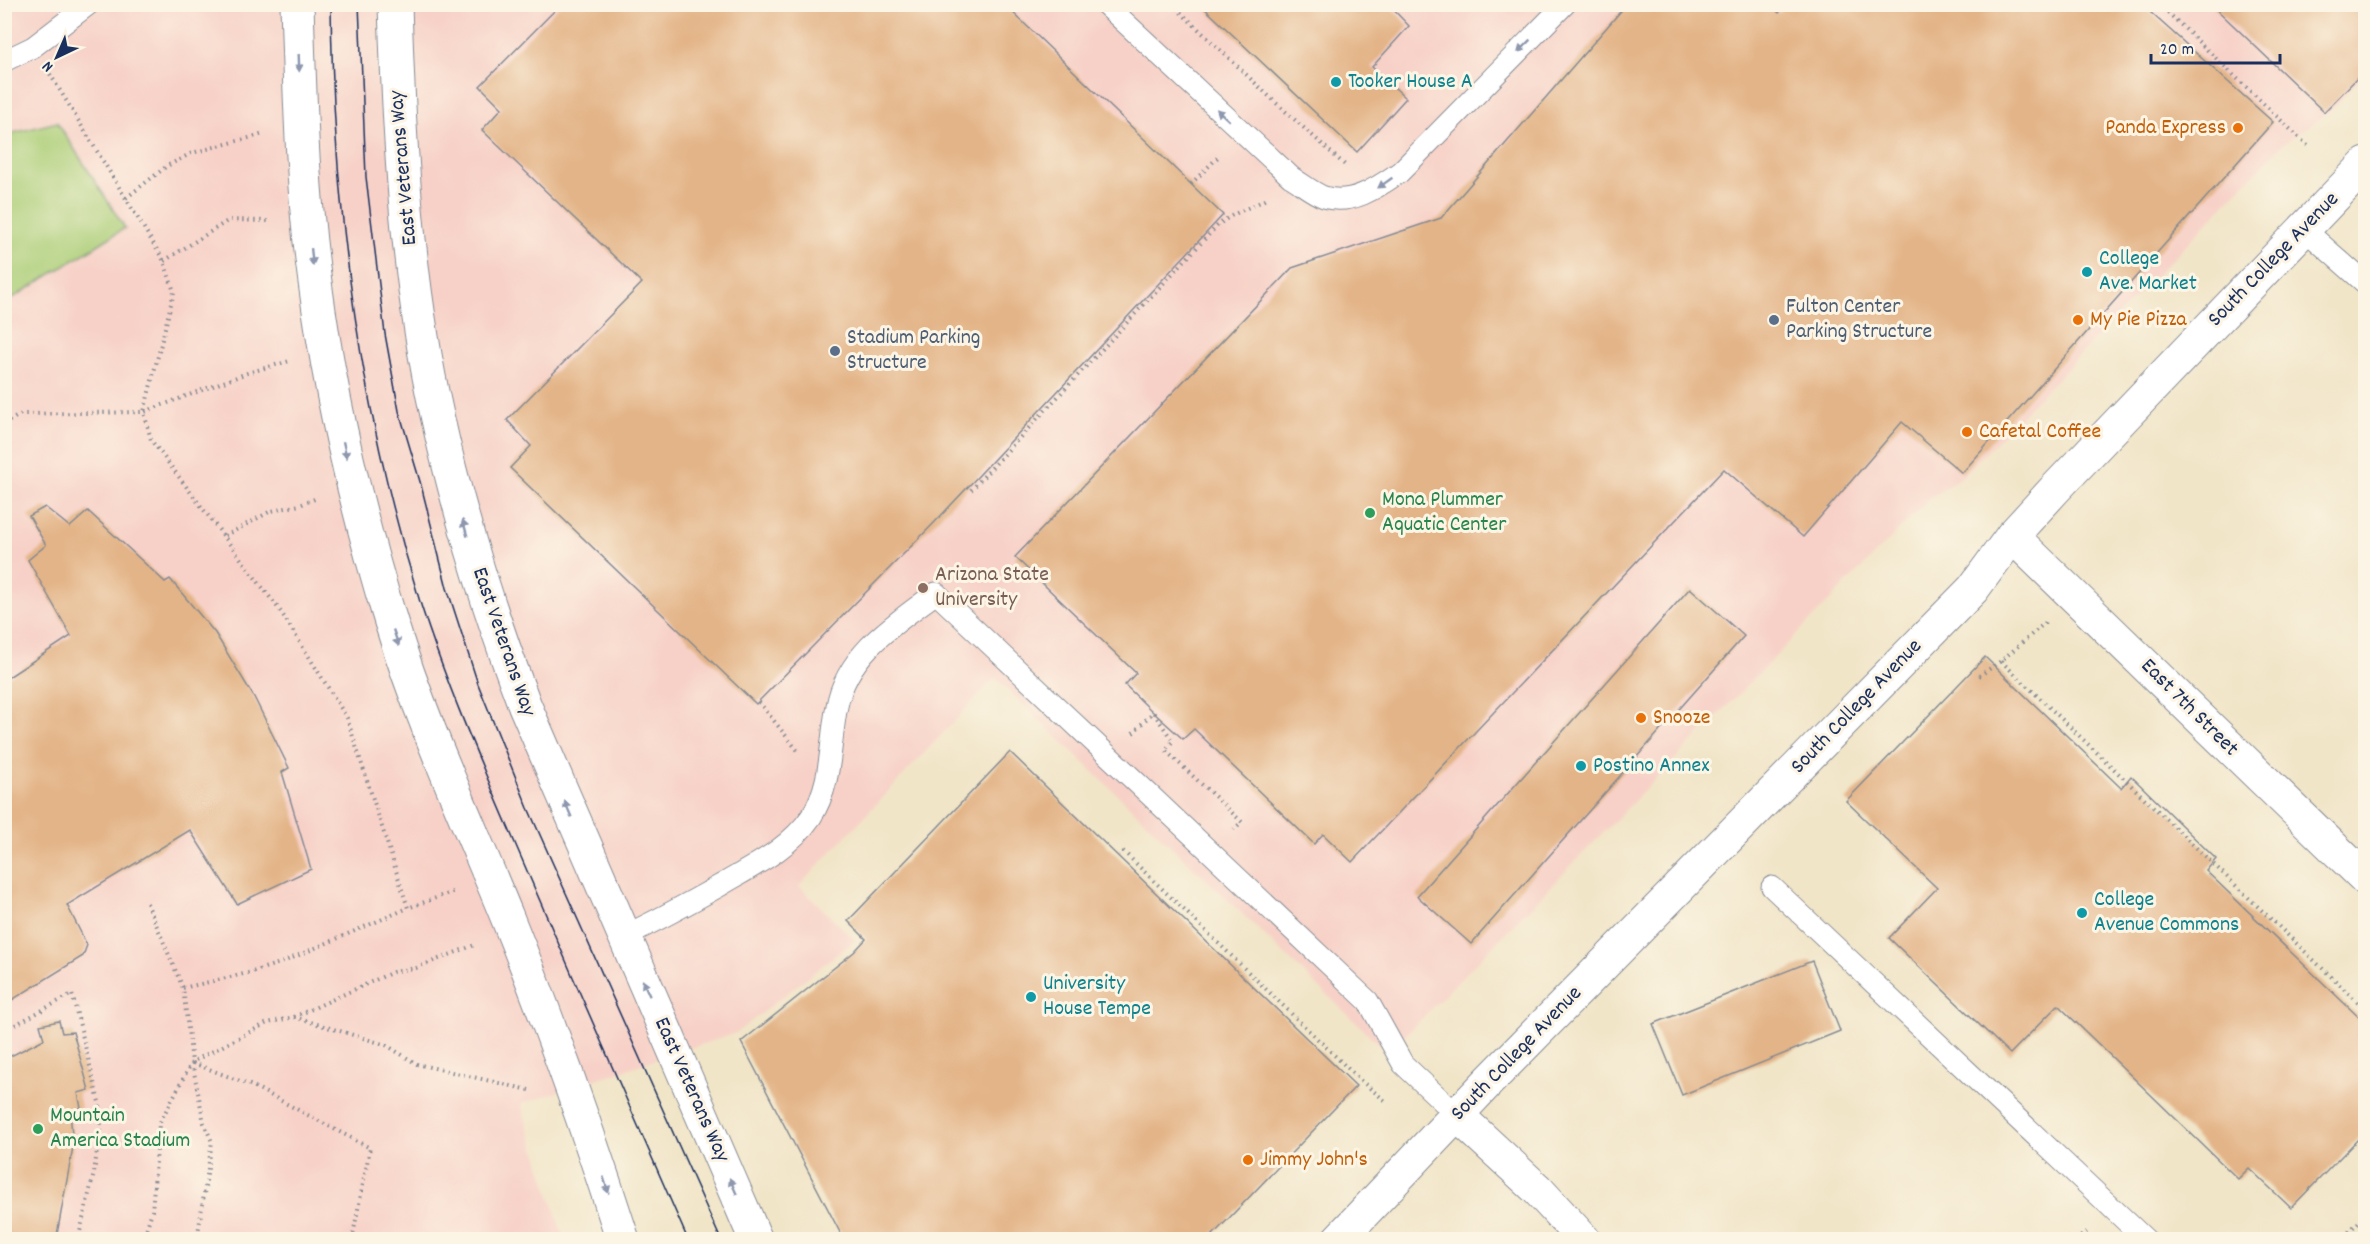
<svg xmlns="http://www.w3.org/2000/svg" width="2370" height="1244" font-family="Dekko,sans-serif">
  <rect width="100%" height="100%" fill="#fcf5e5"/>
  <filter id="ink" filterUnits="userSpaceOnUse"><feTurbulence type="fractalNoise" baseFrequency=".0167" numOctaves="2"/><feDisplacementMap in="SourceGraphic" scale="12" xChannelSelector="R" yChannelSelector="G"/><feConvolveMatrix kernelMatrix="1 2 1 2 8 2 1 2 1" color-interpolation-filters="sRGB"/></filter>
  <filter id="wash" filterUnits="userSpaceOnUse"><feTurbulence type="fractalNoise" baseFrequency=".008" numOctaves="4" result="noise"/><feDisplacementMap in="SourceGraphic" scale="24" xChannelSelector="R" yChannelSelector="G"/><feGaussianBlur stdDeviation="1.35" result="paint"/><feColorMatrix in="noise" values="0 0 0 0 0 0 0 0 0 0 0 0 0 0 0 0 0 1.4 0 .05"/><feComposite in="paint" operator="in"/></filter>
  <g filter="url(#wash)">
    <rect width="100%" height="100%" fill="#f1e5c8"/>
    <path fill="#f7d1c7" d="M5 5H2365V74L2327 114 2284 143 1963 476 1930 498 1388 1053 995 678 799 886 855 940 736 1033 521 1104 564 1239 5 1240Z"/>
    <path fill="#abce77" stroke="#637e6a" stroke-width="1.5" d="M57 122 125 228 5 303V135Z"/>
    <g id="blocks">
      <g fill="#e3b487">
        <path d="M561 4H1004L1223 215 935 522 756 704 510 468 531 446 507 420 642 283 482 130 502 108 480 86Z"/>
        <path d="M1200 4H1388L1409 26 1372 67 1406 98 1357 152Z"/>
        <path d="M1627 4H1769L1779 13 1786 4H2141L2273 122 1962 473 1902 422 1803 537 1724 469 1352 862 1323 834 1314 844 1194 729 1183 739 1153 712 1125 685 1136 673 1015 557 1292 268 1441 218Z"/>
        <path d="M2211 4H2366V69L2324 112Z"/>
        <path d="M45 507 70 527 88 511 165 582 170 579 215 633 254 697 289 768 282 772 311 869 237 904 190 830 67 905 87 945 83 956 4 1005V680L71 636 28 560 46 545 29 516Z"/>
        <path d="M1690 588 1744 636 1471 944 1417 896Z"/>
        <path d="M1985 657 2121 788 2131 776 2216 859 2206 871 2366 1024V1131L2291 1208 2249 1168 2238 1179 2058 1005 2010 1054 1889 938 1937 888 1846 801Z"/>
        <path d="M1010 752 1356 1086 1208 1240H844L741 1042 854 952 866 939 848 921Z"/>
        <path d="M1812 961 1840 1031 1682 1095 1653 1024Z"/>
        <path d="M59 1021 62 1033 73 1032 89 1090 78 1093 81 1108 70 1111 73 1147 56 1240H4V1053L11 1056 44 1039 40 1025Z"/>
      </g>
    </g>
  </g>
  <g filter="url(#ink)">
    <use href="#blocks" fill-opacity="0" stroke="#868a93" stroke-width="1.5"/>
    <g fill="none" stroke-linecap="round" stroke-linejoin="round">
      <g stroke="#868a93" stroke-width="23">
        <g id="service">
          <path d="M1105 4 1291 177C1301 183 1313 193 1324 197 1352 206 1378 187 1400 172L1565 4"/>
          <path d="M4 61 33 47 89 4"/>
          <path d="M2304 229 2366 284"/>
          <path d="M1772 887 2146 1240"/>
          <path d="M624 936C657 921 689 903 721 885 753 866 789 849 811 817 833 783 829 744 837 706 847 653 896 623 936 593L1368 1001 1403 1064 1457 1115"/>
        </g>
      </g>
      <g stroke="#868a93" stroke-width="35">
        <g id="minor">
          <path d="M2012 536 2366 879"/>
          <path d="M1457 1115 1537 1189 1584 1240"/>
        </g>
      </g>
      <g stroke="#868a93" stroke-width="35">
        <g id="tertiary">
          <path d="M297 4C300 97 302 190 315 282 330 397 357 511 391 622 422 723 467 819 507 917 550 1023 588 1131 623 1240"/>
          <path d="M395 4C399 142 407 281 437 415 459 515 489 611 525 706L756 1240"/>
          <path d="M1338 1240 1489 1081 1973 589 2012 536 2055 489 2366 164"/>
        </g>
      </g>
      <g stroke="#868a93" stroke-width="4" stroke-dasharray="1.5 4.5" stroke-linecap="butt">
        <path d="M1172 4 1274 101 1345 165"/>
        <path d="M2159 4 2309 147"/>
        <path d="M50 74 164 261 174 292 144 412 151 440 281 612 347 718 408 908 455 891"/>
        <path d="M1191 184 1220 155"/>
        <path d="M126 198 167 166 192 153 264 134"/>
        <path d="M164 261 229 220 269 221"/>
        <path d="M4 424 21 414 144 412 247 373 290 361"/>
        <path d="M971 490 1216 227C1231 213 1250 208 1268 198"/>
        <path d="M225 536 271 511 300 505 317 498"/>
        <path d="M2001 661 2366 1010"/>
        <path d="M1979 676 2001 661 2046 622"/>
        <path d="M759 702 798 751"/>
        <path d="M1133 733 1153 712 1173 741 1165 750 1242 822 1234 829"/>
        <path d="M1123 851 1360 1080 1388 1103"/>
        <path d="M147 903 183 988 192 1062 204 1123 212 1142 197 1240"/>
        <path d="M183 988 252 972 283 962 408 908"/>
        <path d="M294 1017 386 1045 417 1064 529 1090"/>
        <path d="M4 1024 11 1027 72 994 102 1114 94 1173 78 1240"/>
        <path d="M193 1063 253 1086 370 1148 352 1240"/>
        <path d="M143 1240 152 1211 159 1124 192 1062 267 1023 294 1017 393 972 416 968 477 944"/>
        <path d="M2076 1240 2088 1231"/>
        <path d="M2340 1240 2366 1215"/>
      </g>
      <use href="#service" stroke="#fff" stroke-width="21"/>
      <use href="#minor" stroke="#fff" stroke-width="33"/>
      <use href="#tertiary" stroke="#fff" stroke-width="33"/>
      <g stroke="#1b2f5e" stroke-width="1.5">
        <path d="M331 4C333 206 360 410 420 602 448 689 485 773 521 857 576 985 632 1112 688 1240"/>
        <path d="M359 4 366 177 385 334 399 411 421 485 447 588 478 684 528 808 721 1240"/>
      </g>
    </g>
    <defs><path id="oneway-solid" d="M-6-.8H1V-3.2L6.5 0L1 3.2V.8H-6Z" transform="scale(1.5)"/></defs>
    <g fill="#8d97ae">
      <use href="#oneway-solid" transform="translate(1524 46) rotate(135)"/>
      <use href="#oneway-solid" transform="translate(299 63) rotate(88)"/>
      <use href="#oneway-solid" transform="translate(1223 115) rotate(-137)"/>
      <use href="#oneway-solid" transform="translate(1385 183) rotate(145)"/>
      <use href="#oneway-solid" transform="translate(312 257) rotate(84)"/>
      <use href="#oneway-solid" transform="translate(345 450) rotate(77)"/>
      <use href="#oneway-solid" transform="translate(465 528) rotate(-106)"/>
      <use href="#oneway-solid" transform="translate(396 638) rotate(71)"/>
      <use href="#oneway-solid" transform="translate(568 809) rotate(-113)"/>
      <use href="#oneway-solid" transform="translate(646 988) rotate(-114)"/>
      <use href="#oneway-solid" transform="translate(606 1185) rotate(72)"/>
      <use href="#oneway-solid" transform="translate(733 1186) rotate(-114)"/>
    </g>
  </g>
  <g fill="#0f9aa8" stroke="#fcf5e5" stroke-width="2">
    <circle cx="1336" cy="82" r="6"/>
    <circle cx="2087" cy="272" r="6"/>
    <circle cx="1581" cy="766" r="6"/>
    <circle cx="2082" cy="913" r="6"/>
    <circle cx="1031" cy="997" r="6"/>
  </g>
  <g fill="#e8710a" stroke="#fcf5e5" stroke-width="2">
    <circle cx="2238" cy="128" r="6"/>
    <circle cx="2078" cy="320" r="6"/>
    <circle cx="1967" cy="432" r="6"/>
    <circle cx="1641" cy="718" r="6"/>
    <circle cx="1248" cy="1160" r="6"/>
  </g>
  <g fill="#5c6f8a" stroke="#fcf5e5" stroke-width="2">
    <circle cx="1774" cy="320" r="6"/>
    <circle cx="835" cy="351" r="6"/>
  </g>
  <g fill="#2e9e5b" stroke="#fcf5e5" stroke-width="2">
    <circle cx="1370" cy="513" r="6"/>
    <circle cx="38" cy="1129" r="6"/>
  </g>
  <circle fill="#8d6e63" stroke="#fcf5e5" stroke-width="2" cx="923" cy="588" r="6"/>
  <g text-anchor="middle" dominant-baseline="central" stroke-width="6" stroke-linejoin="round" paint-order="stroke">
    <g font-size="22" fill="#0d838f" stroke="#fcf5e5" text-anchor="start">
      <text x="1348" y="82">Tooker House A</text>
      <text x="2099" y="259">College<tspan x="2099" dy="25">Ave. Market</tspan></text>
      <text x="1593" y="766">Postino Annex</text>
      <text x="2094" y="900">College<tspan x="2094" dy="25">Avenue Commons</tspan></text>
      <text x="1043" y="984">University<tspan x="1043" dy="25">House Tempe</tspan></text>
    </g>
    <g font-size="22" fill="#c56008" stroke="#fcf5e5" text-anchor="start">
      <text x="2226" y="128" text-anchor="end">Panda Express</text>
      <text x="2090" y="320">My Pie Pizza</text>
      <text x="1979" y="432">Cafetal Coffee</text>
      <text x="1653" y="718">Snooze</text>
      <text x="1260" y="1160">Jimmy John's</text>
    </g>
    <g font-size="22" fill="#1b2f5e" stroke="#fcf5e5">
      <text transform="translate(404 168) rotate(-95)">East Veterans Way</text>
      <text transform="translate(2274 260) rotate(-46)">South College Avenue</text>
      <text transform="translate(503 642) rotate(71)">East Veterans Way</text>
      <text transform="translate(1857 707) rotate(-46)">South College Avenue</text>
      <text transform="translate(2189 708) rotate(45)">East 7th Street</text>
      <text transform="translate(1517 1054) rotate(-46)">South College Avenue</text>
      <text transform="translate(691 1090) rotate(66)">East Veterans Way</text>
    </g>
    <g font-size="22" fill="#4e5e75" stroke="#fcf5e5" text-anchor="start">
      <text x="1786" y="307">Fulton Center<tspan x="1786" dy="25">Parking Structure</tspan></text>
      <text x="847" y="338">Stadium Parking<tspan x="847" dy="25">Structure</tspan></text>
    </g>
    <g font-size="22" fill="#27864d" stroke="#fcf5e5" text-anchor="start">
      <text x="1382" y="500">Mona Plummer<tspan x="1382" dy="25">Aquatic Center</tspan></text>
      <text x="50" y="1116">Mountain<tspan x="50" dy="25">America Stadium</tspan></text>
    </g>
    <g font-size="22" fill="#785e54" stroke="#fcf5e5" text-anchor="start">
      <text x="935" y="575">Arizona State<tspan x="935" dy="25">University</tspan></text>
    </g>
  </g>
  <rect width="2370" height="1244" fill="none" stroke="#fcf5e5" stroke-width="24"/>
  <g transform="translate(57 57) rotate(224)" stroke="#fcf5e5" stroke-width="4.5" paint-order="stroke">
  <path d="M0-4.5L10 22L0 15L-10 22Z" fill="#1b2f5e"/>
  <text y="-9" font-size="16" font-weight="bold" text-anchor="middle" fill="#1b2f5e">N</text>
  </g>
  <path d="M2151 54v9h129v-9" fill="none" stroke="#1b2f5e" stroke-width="3"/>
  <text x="2160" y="54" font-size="18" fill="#1b2f5e" stroke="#fcf5e5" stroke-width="4.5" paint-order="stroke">20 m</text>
</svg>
